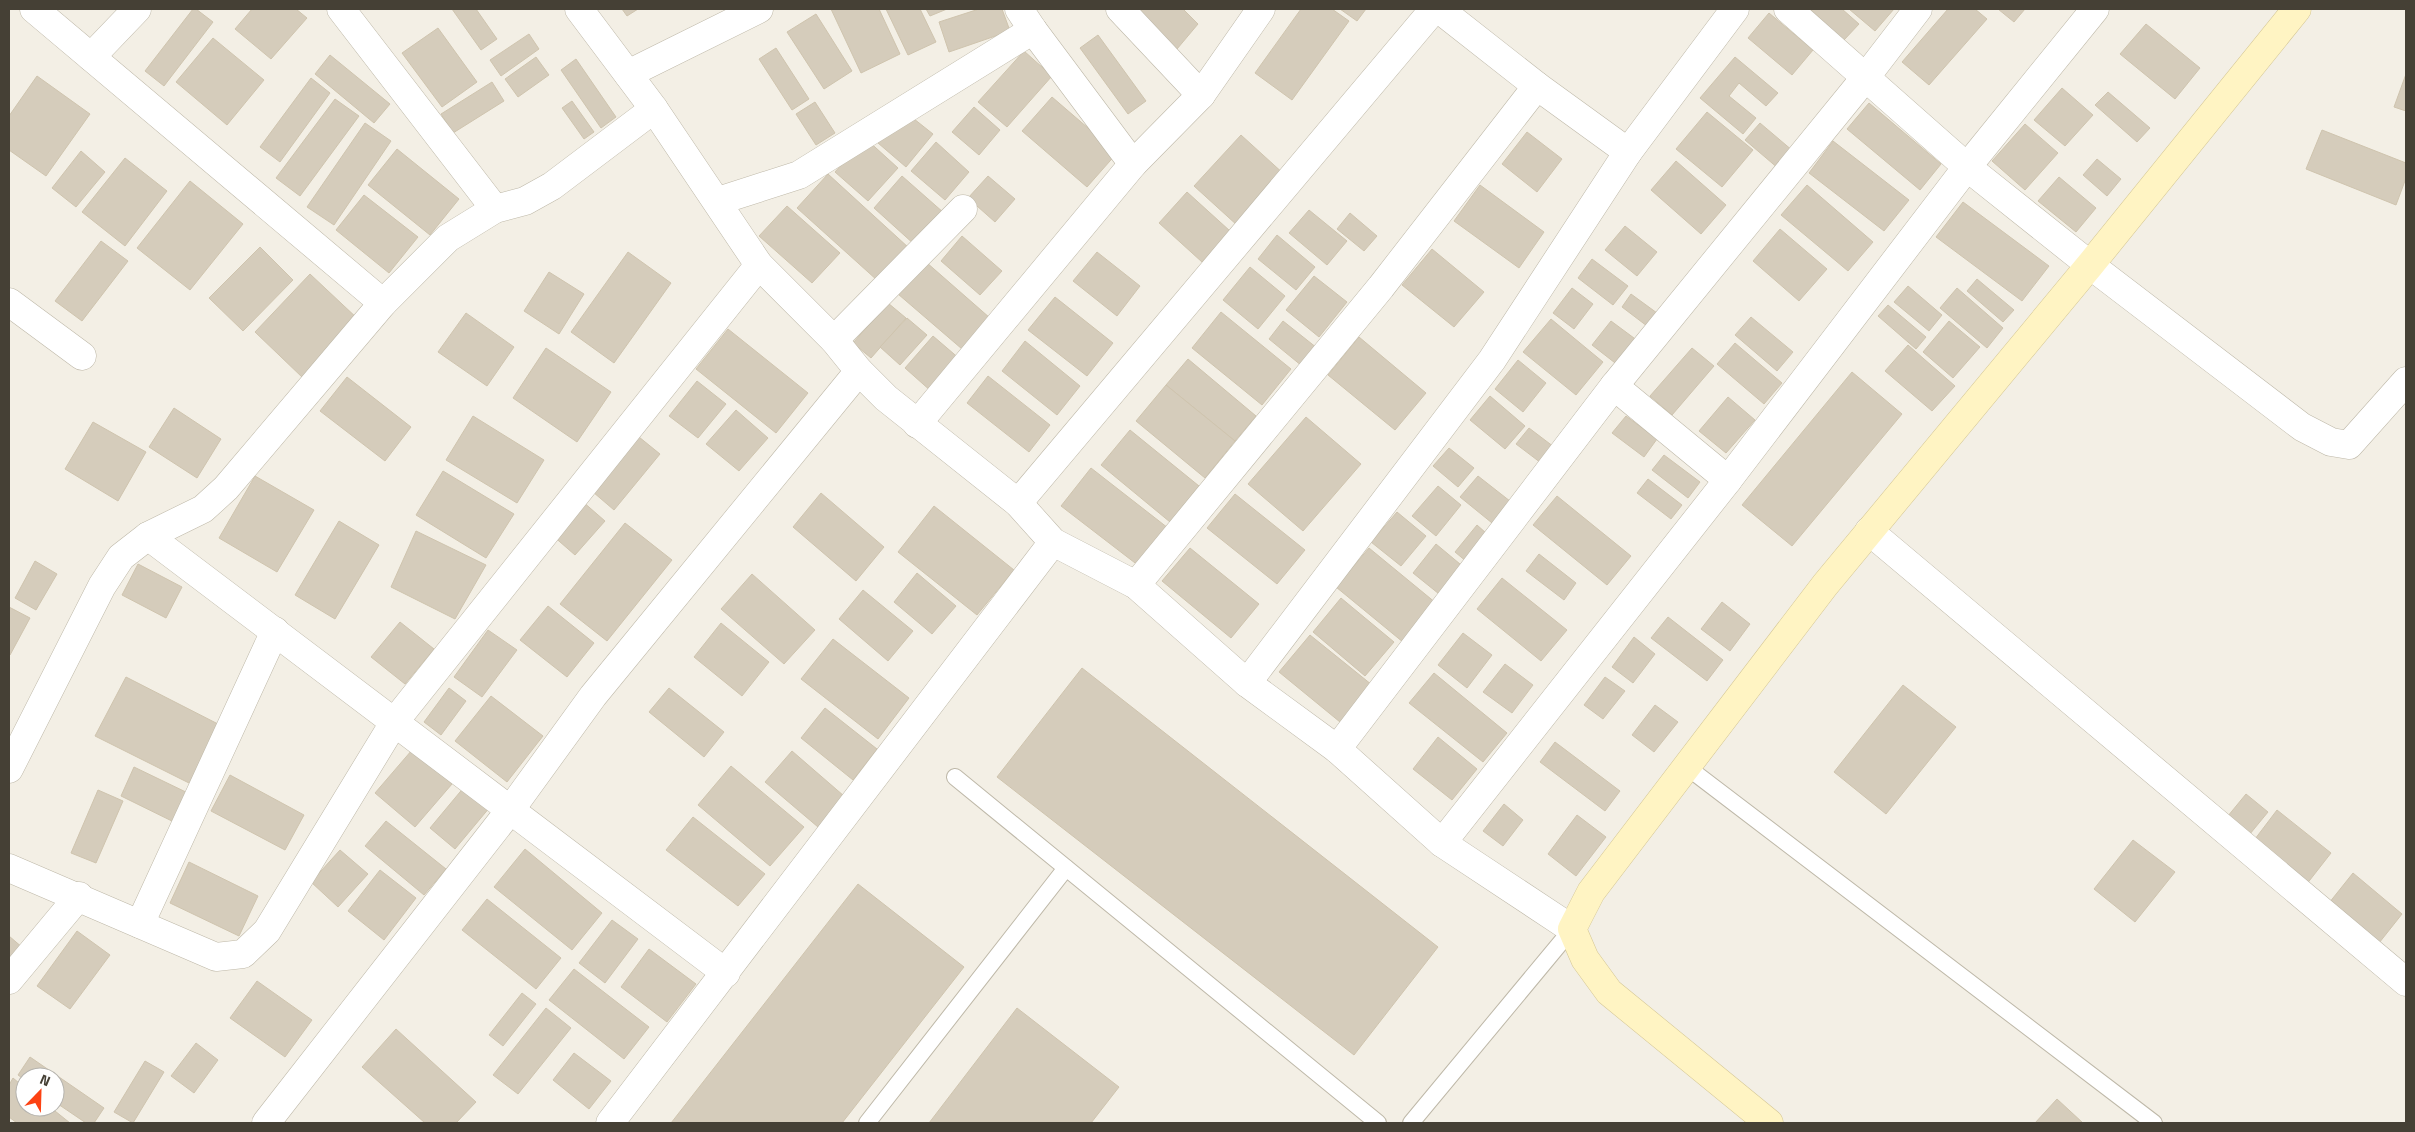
<svg xmlns="http://www.w3.org/2000/svg" width="2415" height="1132" font-family="'Titillium Web',sans-serif">
  <rect width="100%" height="100%" fill="#f3efe5"/>
  <g fill="#d5ccbb" stroke="#cfc4ae">
    <path d="M193 9H196L213 22 164 86 145 71Z"/>
    <path d="M252 9H296L307 18 271 59 235 29Z"/>
    <path d="M452 9H476L497 39 481 50Z"/>
    <path d="M622 9H638L627 16Z"/>
    <path d="M831 9H879L900 54 861 73Z"/>
    <path d="M886 9H920L936 42 908 55Z"/>
    <path d="M926 9H947L930 16Z"/>
    <path d="M979 9H1002L1010 31 949 52 939 22Z"/>
    <path d="M1135 9H1183L1198 24 1177 49Z"/>
    <path d="M1301 9H1332L1349 21 1292 100 1255 73Z"/>
    <path d="M1340 9H1366L1357 21Z"/>
    <path d="M1810 9H1842L1859 24 1844 40Z"/>
    <path d="M1849 9H1894L1875 31Z"/>
    <path d="M1948 9H1975L1987 19 1929 85 1902 62Z"/>
    <path d="M1998 9H2025L2014 22Z"/>
    <path d="M1769 13 1813 50 1792 75 1748 38Z"/>
    <path d="M816 14 852 71 824 89 787 32Z"/>
    <path d="M2146 24 2200 68 2175 99 2120 54Z"/>
    <path d="M438 28 477 82 442 107 402 53Z"/>
    <path d="M529 34 539 49 501 76 490 60Z"/>
    <path d="M1098 35 1146 101 1128 114 1080 48Z"/>
    <path d="M213 38 264 80 227 125 176 82Z"/>
    <path d="M776 48 809 99 792 110 759 59Z"/>
    <path d="M1024 51 1052 76 1007 127 978 102Z"/>
    <path d="M330 55 390 104 374 123 315 74Z"/>
    <path d="M536 57 549 75 518 97 505 79Z"/>
    <path d="M1735 57 1778 93 1766 106 1739 83 1729 96 1756 118 1743 134 1700 98Z"/>
    <path d="M576 59 616 117 601 128 561 70Z"/>
    <path d="M2406 74V111L2394 107Z"/>
    <path d="M37 76 90 114 46 176 9 150V116Z"/>
    <path d="M311 78 330 93 280 162 260 147Z"/>
    <path d="M492 82 504 101 453 133 441 114Z"/>
    <path d="M2062 88 2093 115 2065 146 2034 120Z"/>
    <path d="M2108 92 2150 128 2137 142 2095 105Z"/>
    <path d="M1052 97 1117 153 1087 187 1022 131Z"/>
    <path d="M335 99 359 116 300 196 276 178Z"/>
    <path d="M572 101 594 132 584 139 562 108Z"/>
    <path d="M815 102 835 133 816 145 796 114Z"/>
    <path d="M1869 103 1941 164 1920 190 1847 129Z"/>
    <path d="M974 107 1000 130 979 155 952 132Z"/>
    <path d="M904 111 933 134 906 167 878 143Z"/>
    <path d="M1707 112 1753 150 1722 187 1676 149Z"/>
    <path d="M365 123 391 141 334 225 307 207Z"/>
    <path d="M1760 123 1793 151 1779 169 1745 140Z"/>
    <path d="M2025 124 2058 153 2025 190 1992 161Z"/>
    <path d="M2322 130 2406 163V178L2396 205 2306 169Z"/>
    <path d="M1527 132 1562 159 1537 192 1502 164Z"/>
    <path d="M1241 135 1285 175 1238 226 1194 186Z"/>
    <path d="M865 138 898 168 868 201 835 172Z"/>
    <path d="M1833 141 1909 200 1884 231 1809 173Z"/>
    <path d="M936 142 969 172 945 200 911 171Z"/>
    <path d="M397 149 459 199 430 235 368 185Z"/>
    <path d="M81 151 105 172 76 207 52 188Z"/>
    <path d="M125 158 167 191 125 246 82 212Z"/>
    <path d="M2097 159 2121 179 2107 196 2083 175Z"/>
    <path d="M1676 161 1726 205 1701 234 1651 190Z"/>
    <path d="M828 174 909 248 878 281 797 208Z"/>
    <path d="M902 176 944 213 915 245 874 208Z"/>
    <path d="M988 176 1015 199 995 222 968 198Z"/>
    <path d="M2059 177 2096 208 2076 232 2038 201Z"/>
    <path d="M190 181 243 224 190 290 137 248Z"/>
    <path d="M1480 185 1544 232 1519 268 1454 221Z"/>
    <path d="M1807 185 1873 242 1848 271 1781 215Z"/>
    <path d="M1187 192 1230 231 1202 262 1159 223Z"/>
    <path d="M364 195 418 237 389 273 336 230Z"/>
    <path d="M1963 202 2049 266 2022 301 1936 237Z"/>
    <path d="M787 206 840 253 812 283 759 236Z"/>
    <path d="M1309 210 1347 241 1327 265 1289 233Z"/>
    <path d="M1350 213 1377 236 1364 251 1337 229Z"/>
    <path d="M1625 226 1657 252 1637 276 1605 250Z"/>
    <path d="M1780 229 1827 269 1799 301 1753 261Z"/>
    <path d="M1277 235 1315 267 1296 290 1258 259Z"/>
    <path d="M962 236 1002 271 980 295 941 261Z"/>
    <path d="M101 241 128 261 82 321 55 301Z"/>
    <path d="M260 247 293 280 243 331 209 298Z"/>
    <path d="M1432 249 1484 292 1454 327 1402 285Z"/>
    <path d="M628 252 671 283 614 363 571 332Z"/>
    <path d="M1097 252 1140 286 1117 316 1073 281Z"/>
    <path d="M1592 259 1628 286 1613 305 1578 278Z"/>
    <path d="M926 262 990 318 962 349 898 294Z"/>
    <path d="M1250 267 1285 296 1258 329 1223 300Z"/>
    <path d="M549 272 584 294 559 334 524 311Z"/>
    <path d="M310 274 359 320 303 378 255 332Z"/>
    <path d="M1314 276 1347 302 1319 337 1286 310Z"/>
    <path d="M1977 279 2014 310 2003 322 1967 291Z"/>
    <path d="M1908 286 1942 315 1929 331 1894 302Z"/>
    <path d="M1572 288 1593 304 1574 329 1553 313Z"/>
    <path d="M1957 288 2003 328 1987 348 1940 308Z"/>
    <path d="M1631 294 1657 313 1647 326 1622 307Z"/>
    <path d="M1055 297 1113 343 1087 376 1028 330Z"/>
    <path d="M888 303 906 318 871 358 853 343Z"/>
    <path d="M1888 305 1926 337 1916 349 1878 316Z"/>
    <path d="M1221 312 1291 369 1262 405 1192 348Z"/>
    <path d="M466 313 514 347 487 386 438 352Z"/>
    <path d="M1751 317 1793 352 1777 371 1735 335Z"/>
    <path d="M907 318 927 335 900 365 880 347Z"/>
    <path d="M1551 319 1603 362 1576 395 1523 352Z"/>
    <path d="M1283 321 1317 348 1302 366 1269 339Z"/>
    <path d="M1611 321 1638 341 1619 366 1592 345Z"/>
    <path d="M1949 321 1980 347 1953 378 1923 352Z"/>
    <path d="M728 329 808 393 776 433 696 369Z"/>
    <path d="M933 336 961 360 932 392 905 368Z"/>
    <path d="M1359 337 1426 393 1395 430 1328 375Z"/>
    <path d="M1025 341 1080 386 1057 415 1002 371Z"/>
    <path d="M1735 343 1782 383 1764 404 1717 364Z"/>
    <path d="M1908 345 1955 386 1932 411 1885 371Z"/>
    <path d="M546 348 611 392 577 442 513 398Z"/>
    <path d="M1692 348 1714 366 1672 415 1650 396Z"/>
    <path d="M1188 359 1256 416 1235 441 1166 385Z"/>
    <path d="M1518 360 1546 383 1523 412 1495 389Z"/>
    <path d="M1852 372 1902 414 1792 546 1742 505Z"/>
    <path d="M988 376 1050 425 1029 452 967 403Z"/>
    <path d="M347 377 411 427 385 461 320 411Z"/>
    <path d="M697 381 726 404 698 438 669 416Z"/>
    <path d="M1166 385 1235 441 1205 478 1136 421Z"/>
    <path d="M1490 396 1525 426 1505 449 1470 420Z"/>
    <path d="M1728 397 1755 420 1726 453 1699 431Z"/>
    <path d="M174 408 221 439 197 478 149 447Z"/>
    <path d="M736 410 768 438 739 471 706 444Z"/>
    <path d="M473 416 544 460 517 503 446 460Z"/>
    <path d="M1626 416 1657 439 1644 457 1612 433Z"/>
    <path d="M1306 417 1361 464 1303 531 1248 484Z"/>
    <path d="M93 422 146 452 118 501 65 469Z"/>
    <path d="M1529 428 1558 450 1545 466 1516 444Z"/>
    <path d="M1130 430 1199 486 1170 522 1101 465Z"/>
    <path d="M639 437 660 454 614 510 593 492Z"/>
    <path d="M1449 448 1474 468 1458 487 1433 466Z"/>
    <path d="M1664 455 1700 482 1688 498 1652 470Z"/>
    <path d="M1091 468 1168 528 1139 566 1061 506Z"/>
    <path d="M443 471 514 514 486 558 416 515Z"/>
    <path d="M255 476 314 510 277 572 219 538Z"/>
    <path d="M1478 476 1515 505 1497 527 1460 497Z"/>
    <path d="M1648 479 1682 505 1671 519 1637 493Z"/>
    <path d="M1438 486 1461 505 1436 536 1412 516Z"/>
    <path d="M821 493 884 547 856 581 793 527Z"/>
    <path d="M1235 494 1305 550 1277 584 1207 528Z"/>
    <path d="M1557 496 1631 556 1607 585 1533 525Z"/>
    <path d="M582 501 605 521 575 555 552 535Z"/>
    <path d="M934 506 1014 570 977 615 898 552Z"/>
    <path d="M1397 512 1426 536 1401 566 1371 542Z"/>
    <path d="M339 521 379 545 335 619 295 595Z"/>
    <path d="M625 523 672 560 607 641 560 604Z"/>
    <path d="M1477 525 1495 541 1473 567 1455 552Z"/>
    <path d="M416 531 486 565 455 619 391 587Z"/>
    <path d="M1436 544 1472 574 1449 602 1413 573Z"/>
    <path d="M1190 548 1259 604 1231 638 1162 581Z"/>
    <path d="M1369 548 1442 608 1409 647 1336 587Z"/>
    <path d="M1539 554 1576 583 1564 600 1526 571Z"/>
    <path d="M35 561 57 574 36 610 15 598Z"/>
    <path d="M138 564 182 587 166 618 122 595Z"/>
    <path d="M917 573 956 606 932 634 894 602Z"/>
    <path d="M752 574 815 630 784 664 721 609Z"/>
    <path d="M1502 578 1567 630 1541 661 1477 609Z"/>
    <path d="M863 590 913 631 888 661 839 619Z"/>
    <path d="M1341 598 1394 642 1365 676 1313 632Z"/>
    <path d="M1722 602 1750 624 1730 651 1701 629Z"/>
    <path d="M548 606 594 643 567 677 520 640Z"/>
    <path d="M9 607 30 618 10 655 9 654Z"/>
    <path d="M1668 617 1723 660 1707 681 1651 638Z"/>
    <path d="M400 622 434 649 405 684 371 657Z"/>
    <path d="M721 623 769 662 742 696 694 657Z"/>
    <path d="M488 630 517 650 482 697 454 677Z"/>
    <path d="M1463 633 1492 655 1467 688 1438 665Z"/>
    <path d="M1310 635 1382 693 1351 731 1279 672Z"/>
    <path d="M1634 637 1655 654 1633 683 1612 667Z"/>
    <path d="M833 639 909 698 878 739 801 679Z"/>
    <path d="M1505 664 1533 685 1512 713 1483 692Z"/>
    <path d="M1082 668 1438 947 1354 1055 997 777Z"/>
    <path d="M1434 673 1507 733 1483 762 1409 703Z"/>
    <path d="M126 677 218 724 193 785 95 736Z"/>
    <path d="M1605 677 1625 691 1603 719 1584 705Z"/>
    <path d="M1903 685 1956 727 1886 814 1834 772Z"/>
    <path d="M449 688 466 701 441 735 424 722Z"/>
    <path d="M669 688 724 732 704 757 649 712Z"/>
    <path d="M491 696 543 736 507 782 455 741Z"/>
    <path d="M1655 705 1678 722 1654 752 1632 735Z"/>
    <path d="M825 708 877 749 853 780 801 738Z"/>
    <path d="M1438 737 1477 769 1452 800 1413 769Z"/>
    <path d="M1555 742 1620 791 1605 811 1540 762Z"/>
    <path d="M412 750 452 784 415 827 375 793Z"/>
    <path d="M792 751 844 796 818 827 765 782Z"/>
    <path d="M731 766 804 827 770 866 698 805Z"/>
    <path d="M134 767 192 795 178 824 121 796Z"/>
    <path d="M230 775 304 815 285 850 211 811Z"/>
    <path d="M465 786 490 807 455 849 430 828Z"/>
    <path d="M98 790 123 801 96 863 71 853Z"/>
    <path d="M2246 794 2268 812 2245 840 2223 822Z"/>
    <path d="M1504 804 1523 820 1503 846 1483 831Z"/>
    <path d="M2277 810 2331 853 2306 885 2252 843Z"/>
    <path d="M1577 815 1606 837 1576 876 1548 854Z"/>
    <path d="M693 817 765 874 738 906 666 850Z"/>
    <path d="M386 821 446 869 424 895 365 846Z"/>
    <path d="M2133 840 2175 872 2135 922 2094 889Z"/>
    <path d="M525 849 602 913 572 950 494 887Z"/>
    <path d="M340 850 368 874 338 907 311 882Z"/>
    <path d="M189 862 258 896 239 936 170 903Z"/>
    <path d="M380 870 416 898 384 940 348 911Z"/>
    <path d="M2353 873 2402 914 2379 943 2329 903Z"/>
    <path d="M858 884 964 967 842 1123H671Z"/>
    <path d="M487 899 561 958 536 989 462 930Z"/>
    <path d="M612 920 638 939 605 983 579 963Z"/>
    <path d="M77 931 110 955 70 1009 37 986Z"/>
    <path d="M9 936 30 954 9 979Z"/>
    <path d="M649 949 696 984 667 1022 621 987Z"/>
    <path d="M574 969 649 1027 624 1059 549 1000Z"/>
    <path d="M257 981 312 1020 285 1057 230 1018Z"/>
    <path d="M522 993 536 1004 503 1046 489 1035Z"/>
    <path d="M546 1008 571 1028 518 1094 493 1075Z"/>
    <path d="M1017 1008 1119 1087 1091 1123H929Z"/>
    <path d="M396 1029 476 1102 456 1123H425L362 1067Z"/>
    <path d="M196 1043 218 1060 194 1093 171 1076Z"/>
    <path d="M574 1053 611 1081 589 1109 553 1080Z"/>
    <path d="M30 1057 104 1108 94 1123H86L55 1102V1077H25V1080L18 1075Z"/>
    <path d="M145 1061 164 1072 133 1123 114 1112Z"/>
    <path d="M13 1078 25 1088V1107H50L70 1123H17L9 1117V1085Z"/>
    <path d="M2057 1099 2083 1123H2035Z"/>
  </g>
  <g fill="none" stroke-linecap="round" stroke-linejoin="round">
    <g stroke="#beb8a8" stroke-width="18">
      <g id="lane">
        <path d="M1687 767 2154 1123"/>
        <path d="M955 777 1378 1123"/>
        <path d="M867 1123 1066 868"/>
        <path d="M1411 1123 1572 929"/>
      </g>
    </g>
    <g stroke="#beb8a8" stroke-width="29">
      <g id="street">
        <path d="M34 9 383 303"/>
        <path d="M341 9 495 209"/>
        <path d="M579 9 654 109 759 265 834 340 859 371 886 398 1018 503 1053 542 1136 585 1247 683 1337 749 1442 843 1572 929"/>
        <path d="M1019 9 1033 30 1133 164"/>
        <path d="M1120 9 1201 95"/>
        <path d="M1439 9 1537 86 1628 152 1735 9"/>
        <path d="M1788 9 1967 167 2090 265 2302 427 2331 442 2349 445 2406 381"/>
        <path d="M91 57 137 9"/>
        <path d="M628 74 759 9"/>
        <path d="M718 201 799 175 1033 30"/>
        <path d="M9 302 82 356"/>
        <path d="M834 340 963 209"/>
        <path d="M1614 386 1728 480 1967 167 2095 9"/>
        <path d="M917 424 1133 164 1201 95 1261 9"/>
        <path d="M1018 503 1434 9"/>
        <path d="M1869 531 2406 982"/>
        <path d="M148 536 726 973"/>
        <path d="M1136 585 1381 287 1537 86"/>
        <path d="M1247 683 1492 360 1628 152"/>
        <path d="M1337 749 1614 386 1865 78 1918 9"/>
        <path d="M9 769 102 586 121 557 148 536 203 509 226 488 383 303 448 238 495 209 525 201 552 186 654 109"/>
        <path d="M1442 843 1728 480"/>
        <path d="M9 868 216 957 243 954 267 931 395 721 759 265"/>
        <path d="M140 924 275 631"/>
        <path d="M9 980 79 896"/>
        <path d="M266 1123 511 809 593 696 859 371"/>
        <path d="M610 1123 1053 542"/>
      </g>
    </g>
    <g stroke="#d4c694" stroke-width="29">
      <path id="secondary" d="M1769 1123 1609 992 1585 959 1572 929 1591 892 1825 585 2090 265 2297 9"/>
    </g>
    <use href="#lane" stroke="#fff" stroke-width="16"/>
    <use href="#street" stroke="#fff" stroke-width="28"/>
    <use href="#secondary" stroke="#fff4c3" stroke-width="28"/>
  </g>
  <rect width="2415" height="1132" fill="none" stroke="#454035" stroke-width="20"/>
  <g transform="translate(40 1092) rotate(23)"><circle r="24" fill="#ffffff" stroke="#b5b3ae"/>
  <path d="M0-4L9 19L0 12L-9 19Z" fill="#fc4213"/>
  <text y="-8" font-size="14" font-weight="bold" text-anchor="middle" fill="#454035">N</text>
  </g>
</svg>
